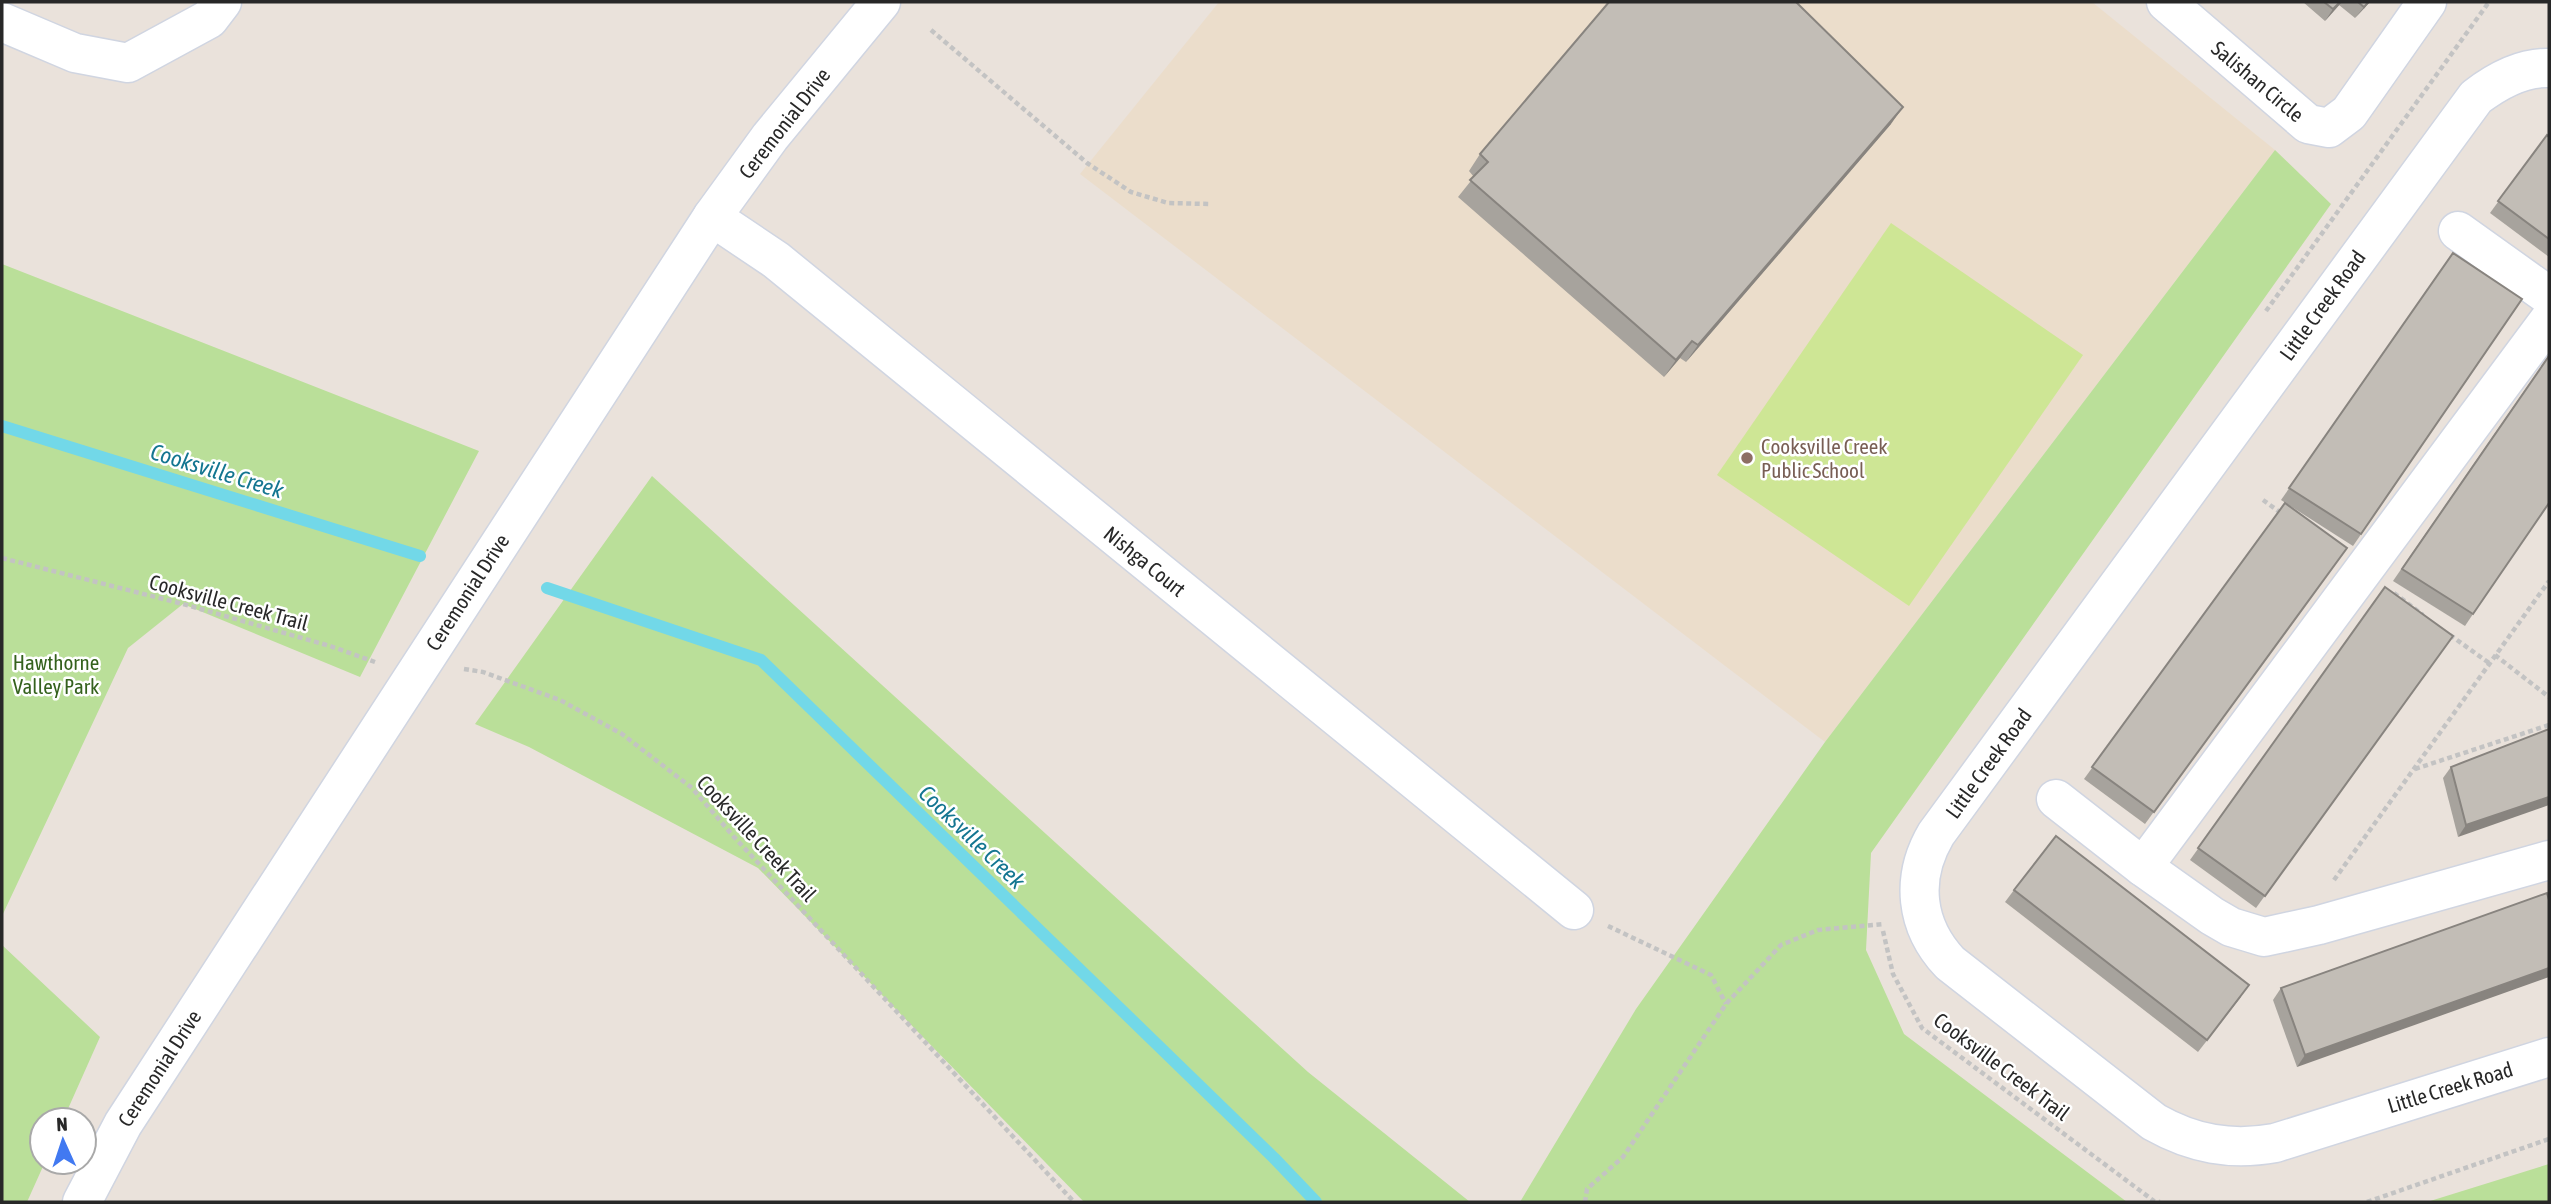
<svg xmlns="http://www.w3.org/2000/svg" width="2551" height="1204" font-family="'Asap Condensed',sans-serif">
  <rect width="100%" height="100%" fill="#eae2db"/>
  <path fill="#ebddcb" d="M1219 2H2092L2275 150 1825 742 1080 174Z"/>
  <g fill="#badf99">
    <path d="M2275 150 2331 204 1871 853 1866 950 1904 1034 2127 1202H1520L1636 1009 1825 742Z"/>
    <path d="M2 264 479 451 360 677 183 604 128 648 2 916Z"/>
    <path d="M652 476 1308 1072 1470 1202H1084L758 868 529 747 475 724Z"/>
    <path d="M2 945 100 1037 63 1120H42V1162H45L27 1202H2Z"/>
    <path d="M2549 1164V1202H2427Z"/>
  </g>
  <path fill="#cee695" d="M1891 223 2083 355 1909 606 1717 475Z"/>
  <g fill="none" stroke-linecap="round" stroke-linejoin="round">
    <g stroke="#72d8e8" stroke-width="12">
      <path d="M2 426 420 556"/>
      <path d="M547 588 761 660 1274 1158 1316 1202"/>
    </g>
    <g stroke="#d0d5e1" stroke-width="41">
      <g id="minor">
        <path d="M2166 2 2308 124 2329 128 2349 113 2427 2"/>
        <path d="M2 22 75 53 128 63 209 19 222 2"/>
        <path d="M2549 68C2522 67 2497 81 2476 97L1936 834C1910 878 1915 926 1950 963L2154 1122C2193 1144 2231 1151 2275 1143L2549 1057"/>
        <path d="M712 217 776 260 1574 910"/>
        <path d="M2458 231 2549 296"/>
        <path d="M2056 799 2143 867 2212 916 2231 927 2264 937 2319 925 2549 860"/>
        <path d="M2143 867 2549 320"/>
        <path d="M82 1202 123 1124 712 217 770 137 881 2"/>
      </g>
    </g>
    <g stroke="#c3c3c3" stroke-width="4.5" stroke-dasharray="5 3.5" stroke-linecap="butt">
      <path d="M931 30 1087 163 1131 192 1168 203 1209 204"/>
      <path d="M2266 311 2489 2"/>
      <path d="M2263 500 2281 513"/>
      <path d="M2 558 183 604 330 646 375 662"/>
      <path d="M2394 593 2423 615"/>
      <path d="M2450 635 2489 663"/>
      <path d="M2495 655 2549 697"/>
      <path d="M464 669 483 672 560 700 622 734 692 788 734 837 1074 1202"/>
      <path d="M2415 769 2549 725"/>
      <path d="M2334 880 2549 581"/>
      <path d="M1608 926 1711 975 1726 1004"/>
      <path d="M1883 931 1893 974 1922 1028 2154 1201 2160 1202"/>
      <path d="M1585 1202 1587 1189 1623 1157 1726 1004 1781 945 1818 930 1884 924"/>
      <path d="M2367 1202 2549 1139"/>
    </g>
    <use href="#minor" stroke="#fff" stroke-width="38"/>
  </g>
  <g fill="#a7a39d">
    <path d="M2303 2H2370L2355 18 2339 5 2325 21Z"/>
    <path d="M1891 124 1686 362 1680 358 1664 377 1458 197 1474 177 1469 171 1480 154Z"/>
    <path d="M2547 135 2549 137V257L2490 213Z"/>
    <path d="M2453 253 2522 299 2353 546 2281 500Z"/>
    <path d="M2549 355 2473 614 2465 626 2393 581Z"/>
    <path d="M2285 503 2347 548 2145 824 2084 779Z"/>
    <path d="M2385 587 2453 636 2256 908 2190 860Z"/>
    <path d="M2549 729 2458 837 2443 778 2451 767Z"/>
    <path d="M2014 890 2241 997 2198 1052 2005 902Z"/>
    <path d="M2549 900 2297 1067 2273 1000 2281 988Z"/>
  </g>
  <g fill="#88847f">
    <path d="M2340 2H2342L2325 21 2333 9Z"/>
    <path d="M2368 2H2370L2355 18 2364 7Z"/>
    <path d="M1903 107 1891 124 1686 362 1698 345Z"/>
    <path d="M1692 341 1680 358 1664 377 1676 360Z"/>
    <path d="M2549 797V805L2458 837 2466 825Z"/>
    <path d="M2549 968V977L2297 1067 2305 1055Z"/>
  </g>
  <g fill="#c2bdb6" stroke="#88847f" stroke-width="2">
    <path d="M1609 2H1796L1903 107 1698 345 1692 341 1676 360 1470 180 1488 162 1480 154Z"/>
    <path d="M2324 2H2340L2333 9Z"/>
    <path d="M2358 2H2368L2364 7Z"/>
    <path d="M2547 135 2549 137V239L2498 201Z"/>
    <path d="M2453 253 2522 299 2361 534 2289 488Z"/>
    <path d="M2549 356V503L2473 614 2402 569Z"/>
    <path d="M2285 503 2347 548 2154 812 2092 767Z"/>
    <path d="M2385 587 2453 636 2265 896 2198 848Z"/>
    <path d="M2549 729V797L2466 825 2451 767Z"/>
    <path d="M2056 836 2249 985 2207 1040 2014 890Z"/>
    <path d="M2547 893 2549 900V968L2305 1055 2281 988Z"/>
  </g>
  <circle fill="#8d6e63" stroke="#fff" stroke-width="2.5" cx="1747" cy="458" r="7"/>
  <g text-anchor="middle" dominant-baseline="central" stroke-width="5" stroke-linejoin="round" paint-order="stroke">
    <g font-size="21" fill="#282828" stroke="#fff">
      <text transform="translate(2258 81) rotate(40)">Salishan Circle</text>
      <text transform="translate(784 123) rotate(-52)">Ceremonial Drive</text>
      <text transform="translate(2322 305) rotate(-54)">Little Creek Road</text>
      <text transform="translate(1145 561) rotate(39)">Nishga Court</text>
      <text transform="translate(467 592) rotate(-57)">Ceremonial Drive</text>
      <text transform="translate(229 602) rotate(15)">Cooksville Creek Trail</text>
      <text transform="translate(1988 763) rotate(-54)">Little Creek Road</text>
      <text transform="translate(757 838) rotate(47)">Cooksville Creek Trail</text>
      <text transform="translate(2002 1066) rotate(37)">Cooksville Creek Trail</text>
      <text transform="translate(159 1068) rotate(-57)">Ceremonial Drive</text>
      <text transform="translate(2450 1087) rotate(-17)">Little Creek Road</text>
    </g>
    <g font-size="21" fill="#785e54" stroke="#fff" text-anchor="start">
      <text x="1761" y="446">Cooksville Creek<tspan x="1761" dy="24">Public School</tspan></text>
    </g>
    <g font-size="21" fill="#34611d" stroke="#fff">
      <text x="56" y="662">Hawthorne<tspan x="56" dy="24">Valley Park</tspan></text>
    </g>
    <g font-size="23" font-style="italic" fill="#147691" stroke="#fff">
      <text transform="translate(217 471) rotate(17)">Cooksville Creek</text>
      <text transform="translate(972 837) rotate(44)">Cooksville Creek</text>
    </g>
  </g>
  <rect width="2551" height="1204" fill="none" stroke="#282828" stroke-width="7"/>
  <g transform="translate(63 1141) rotate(357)"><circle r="33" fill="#ffffff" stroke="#a9a9a9" stroke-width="2"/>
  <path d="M0-5L12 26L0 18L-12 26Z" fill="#4179f1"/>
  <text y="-10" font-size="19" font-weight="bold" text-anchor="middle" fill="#282828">N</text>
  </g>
</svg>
